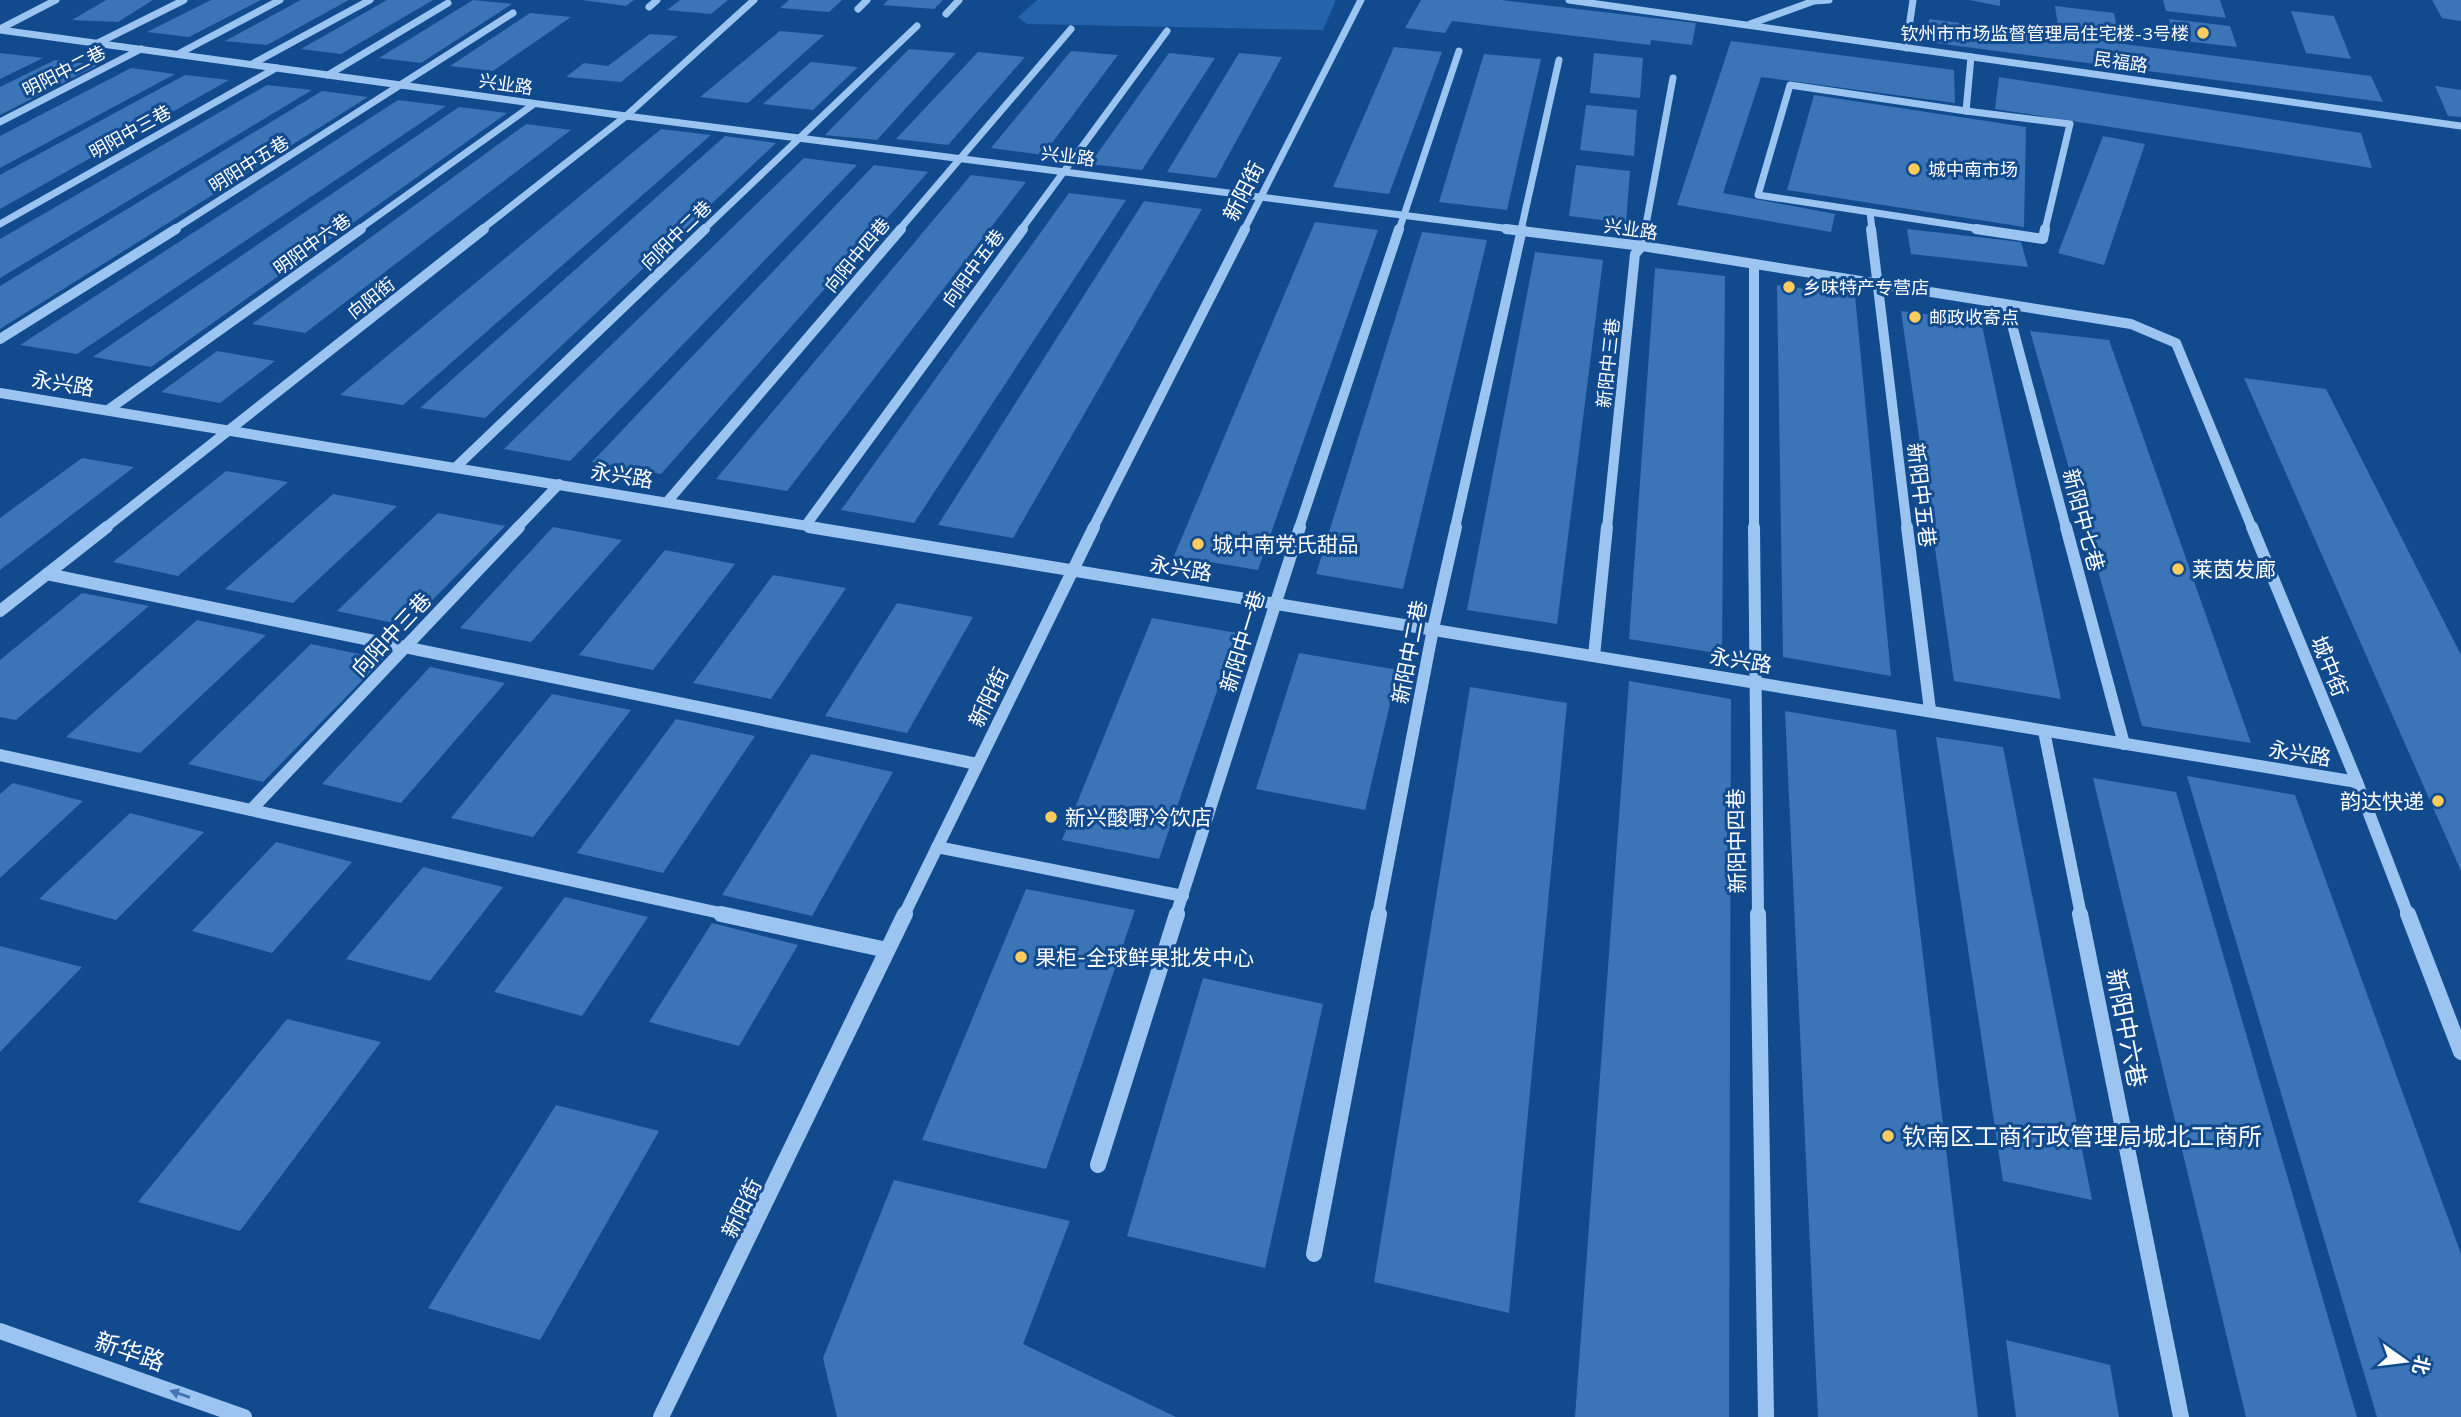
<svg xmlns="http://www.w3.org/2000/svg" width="2461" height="1417" font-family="Mulish,'Noto Sans SC',sans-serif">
  <rect width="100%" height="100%" fill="#124a8e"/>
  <path fill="#2464ad" d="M1037 0H1336L1323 30 1027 24 1018 17Z"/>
  <g fill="#3b74b7">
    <path d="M106 0H153L118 22 72 20Z"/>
    <path d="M211 0H261L189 37 147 32Z"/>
    <path d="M301 0H349L267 45 225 41Z"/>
    <path d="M387 0H433L341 54 301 49Z"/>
    <path d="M473 0 512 4 421 63 379 58Z"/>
    <path d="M582 0H634L626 6Z"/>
    <path d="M680 0H728L711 14 667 10Z"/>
    <path d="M789 0H842L829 12 780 8Z"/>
    <path d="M888 0H943L934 9 883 5Z"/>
    <path d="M1421 0H1501L1696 23 1692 45 1651 40 1650 45 1452 21 1445 33 1405 28Z"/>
    <path d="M1969 0H2000V6Z"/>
    <path d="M2163 0H2220L2226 18 2166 11Z"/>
    <path d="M2432 0H2461V21L2442 18Z"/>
    <path d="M2055 6 2114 13 2118 33 2058 26Z"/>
    <path d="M2291 11 2334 16 2351 59 2306 53Z"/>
    <path d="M530 13 571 17 493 71 450 66Z"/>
    <path d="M1929 19 2371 76 2383 102 1928 42Z"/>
    <path d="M2169 19 2230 26 2237 47 2175 40Z"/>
    <path d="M780 31 824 35 748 103 700 97Z"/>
    <path d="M650 34 678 36 621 82 566 77 584 63 608 66Z"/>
    <path d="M1731 41 1954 70 1955 103 1761 77 1723 193 1835 214 1831 232 1677 205Z"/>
    <path d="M1394 47 1442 52 1389 194 1333 187Z"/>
    <path d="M909 49 956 53 877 140 825 135Z"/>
    <path d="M1071 51 1118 55 1043 155 991 148Z"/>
    <path d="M978 52 1025 57 948 145 896 139Z"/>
    <path d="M0 53 43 58 0 79Z"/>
    <path d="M1169 53 1215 58 1142 170 1090 164Z"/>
    <path d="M1239 53 1282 57 1216 178 1167 172Z"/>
    <path d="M1594 53 1643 58 1640 98 1590 93Z"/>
    <path d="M1484 54 1541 59 1507 210 1439 202Z"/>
    <path d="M55 60 98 65 0 115V87Z"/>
    <path d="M811 62 858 67 813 110 763 104Z"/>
    <path d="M131 68 175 74 0 168V136Z"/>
    <path d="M185 75 229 80 0 209V175Z"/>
    <path d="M1999 77 2361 133 2372 168 1995 109Z"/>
    <path d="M267 85 312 90 0 278V239Z"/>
    <path d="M2435 86 2461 90V117L2448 116Z"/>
    <path d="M322 91 368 97 0 329V286Z"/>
    <path d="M1814 95 2026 127 2024 227 1787 190Z"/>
    <path d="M398 100 446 106 77 354 20 345Z"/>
    <path d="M1586 105 1637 110 1634 156 1580 150Z"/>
    <path d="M459 107 507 113 151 367 93 357Z"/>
    <path d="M526 124 571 130 305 333 252 324Z"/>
    <path d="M661 129 711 135 403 405 340 395Z"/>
    <path d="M725 136 776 143 485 418 420 408Z"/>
    <path d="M2103 136 2145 144 2104 265 2058 253Z"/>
    <path d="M804 158 857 165 570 461 504 449Z"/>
    <path d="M874 165 928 172 661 474 592 462Z"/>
    <path d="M1576 165 1630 171 1626 223 1569 216Z"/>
    <path d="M971 175 1026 182 787 491 716 479Z"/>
    <path d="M1069 193 1126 200 914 523 841 510Z"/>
    <path d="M1144 201 1202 209 1013 538 938 525Z"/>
    <path d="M1315 222 1378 230 1258 570 1174 556Z"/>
    <path d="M1907 229 2021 242 2028 267 1911 254Z"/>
    <path d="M1422 232 1487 240 1403 589 1316 574Z"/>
    <path d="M1535 252 1603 260 1557 624 1467 610Z"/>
    <path d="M1655 268 1725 276 1722 654 1629 639Z"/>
    <path d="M1777 285 1855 295 1891 676 1783 657Z"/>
    <path d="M1901 311 1981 321 2061 699 1954 681Z"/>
    <path d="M2030 331 2109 340 2251 743 2142 726Z"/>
    <path d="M217 351 275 361 220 403 161 392Z"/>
    <path d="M2244 378 2326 389 2461 655V871Z"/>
    <path d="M82 458 134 467 0 570V518Z"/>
    <path d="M226 471 288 482 178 576 113 562Z"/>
    <path d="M333 494 397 506 293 603 225 589Z"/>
    <path d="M438 513 505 526 407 626 337 611Z"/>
    <path d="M553 527 622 540 531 642 460 628Z"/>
    <path d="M665 550 735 564 653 670 579 655Z"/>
    <path d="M773 575 846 588 771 699 693 683Z"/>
    <path d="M82 593 149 606 16 720 0 717V660Z"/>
    <path d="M897 603 973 617 907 733 825 716Z"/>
    <path d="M1152 618 1237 633 1159 859 1062 840Z"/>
    <path d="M197 620 266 635 140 753 66 737Z"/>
    <path d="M311 644 383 659 263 782 188 764Z"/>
    <path d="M1299 653 1398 670 1365 810 1256 789Z"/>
    <path d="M430 667 505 683 401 803 322 784Z"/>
    <path d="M1629 681 1731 699 1729 1417H1575Z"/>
    <path d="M1470 687 1567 703 1509 1313 1374 1282Z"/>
    <path d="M552 694 631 710 533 837 451 818Z"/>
    <path d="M1785 711 1896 730 1978 1417H1818Z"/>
    <path d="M676 719 755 736 663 873 577 853Z"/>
    <path d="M1936 737 2003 747 2092 1200 2003 1181Z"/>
    <path d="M811 754 893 772 812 916 722 895Z"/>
    <path d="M2187 776 2295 795 2461 1254V1417H2377Z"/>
    <path d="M2093 778 2176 792 2357 1417H2246Z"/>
    <path d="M13 783 83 801 0 878V794Z"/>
    <path d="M130 813 204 832 116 920 39 899Z"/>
    <path d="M276 842 352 862 272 953 192 931Z"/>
    <path d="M423 867 503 887 430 981 346 959Z"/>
    <path d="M1026 889 1135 910 1046 1169 922 1140Z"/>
    <path d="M565 897 648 917 582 1016 494 992Z"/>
    <path d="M712 923 798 945 739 1046 649 1022Z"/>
    <path d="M0 946 82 967 0 1052Z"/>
    <path d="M1203 978 1323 1004 1265 1268 1127 1236Z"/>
    <path d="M287 1019 381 1042 240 1231 138 1202Z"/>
    <path d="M556 1105 659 1131 540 1340 428 1308Z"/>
    <path d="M894 1180 1070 1221 1023 1344 1176 1417H837L823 1358Z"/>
    <path d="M2006 1340 2110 1365 2119 1417H2016Z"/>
  </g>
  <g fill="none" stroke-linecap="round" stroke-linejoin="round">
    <g stroke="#9bc4f1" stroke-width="7">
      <path d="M1569 0 2461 126"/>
      <path d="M649 7 657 0"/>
      <path d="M858 9 867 0"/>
      <path d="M946 14 959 0"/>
      <path d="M1750 24 1814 1 1829 0"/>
      <path d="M0 29 56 0"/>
      <path d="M0 30 626 116 1519 230"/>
      <path d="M98 43 184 0"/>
      <path d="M1906 48 1913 0"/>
      <path d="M178 54 280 0"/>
      <path d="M252 64 370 0"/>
      <path d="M328 75 448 3"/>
      <path d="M1966 111 2070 124 2045 230"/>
      <path d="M0 122 141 49"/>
      <path d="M1870 212 1987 230"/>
      <path d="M0 224 276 68"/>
      <path d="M173 230 513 13"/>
      <path d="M358 230 534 104"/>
      <path d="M481 230 626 116 754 0"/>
      <path d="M703 230 917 26"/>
      <path d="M899 230 1071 29"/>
      <path d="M1021 230 1167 31"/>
      <path d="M1244 230 1361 0"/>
      <path d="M1399 230 1459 51"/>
      <path d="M1521 230 1559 60"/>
      <path d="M1645 230 1673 78"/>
      <path d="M1872 230 1870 212 1758 195 1790 85 1966 111 1971 57"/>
    </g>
    <g stroke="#9bc4f1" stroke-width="10">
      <path d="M1506 229 1642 246 2131 324 2176 343 2252 528"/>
      <path d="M1871 229 1907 528"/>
      <path d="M1976 229 2043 239 2045 229"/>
      <path d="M1754 264V528"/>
      <path d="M2007 306 2066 528"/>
      <path d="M0 339 176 229"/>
      <path d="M0 393 820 528"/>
      <path d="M108 410 361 229"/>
      <path d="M456 467 705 229"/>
      <path d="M667 502 901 229"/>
      <path d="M806 525 1023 229"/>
      <path d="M105 528 484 229"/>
      <path d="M517 528 559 484"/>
      <path d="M1093 528 1245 229"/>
      <path d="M1299 528 1399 229"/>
      <path d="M1455 528 1522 229"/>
      <path d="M1607 528 1635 254 1642 246 1645 229"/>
    </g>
    <g stroke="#9bc4f1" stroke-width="12">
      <path d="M809 527 2357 782"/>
      <path d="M1754 527 1758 915"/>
      <path d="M1907 527 1930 710"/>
      <path d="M2066 527 2124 744"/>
      <path d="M2252 527 2357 782 2408 915"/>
      <path d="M47 574 977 764"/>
      <path d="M0 611 107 527"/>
      <path d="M1594 656 1607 527"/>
      <path d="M2044 731 2081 915"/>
      <path d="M0 755 729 915"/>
      <path d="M251 810 519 527"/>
      <path d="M937 847 1183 896"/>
      <path d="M904 915 1094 527"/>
      <path d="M1176 915 1300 527"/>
      <path d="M1378 915 1433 629 1456 527"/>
    </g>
    <g stroke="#9bc4f1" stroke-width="16">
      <path d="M721 914 887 950"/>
      <path d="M1758 914 1766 1417"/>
      <path d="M2080 914 2181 1417"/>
      <path d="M2408 914 2461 1052"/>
      <path d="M1098 1165 1177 914"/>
      <path d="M1314 1254 1379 914"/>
      <path d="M0 1331 244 1417"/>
      <path d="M661 1417 905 914"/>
    </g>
  </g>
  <defs><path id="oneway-solid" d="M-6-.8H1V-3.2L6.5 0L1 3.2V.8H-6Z" transform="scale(1.75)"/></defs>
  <use fill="#4275b1" href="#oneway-solid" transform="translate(180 1394) rotate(-161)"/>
  <g fill="#ffcd5c" stroke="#124a8e" stroke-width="2.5">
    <circle cx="2203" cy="33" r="7"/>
    <circle cx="1914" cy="169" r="7"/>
    <circle cx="1789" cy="287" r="7"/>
    <circle cx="1915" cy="317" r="7"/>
    <circle cx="1198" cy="544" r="7"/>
    <circle cx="2178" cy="569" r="7"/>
    <circle cx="2438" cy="801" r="7"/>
    <circle cx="1051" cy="817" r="7"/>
    <circle cx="1021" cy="957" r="7"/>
    <circle cx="1888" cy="1136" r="7"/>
  </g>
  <g text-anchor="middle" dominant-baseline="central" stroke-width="6" stroke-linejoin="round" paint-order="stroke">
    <g font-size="18" fill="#fff" stroke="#124a8e" text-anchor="start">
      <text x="2189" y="33" text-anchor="end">钦州市市场监督管理局住宅楼-3号楼</text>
      <text x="1928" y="169">城中南市场</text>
      <text x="1803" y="287">乡味特产专营店</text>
      <text x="1929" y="317">邮政收寄点</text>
    </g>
    <g font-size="18" fill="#fff" stroke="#124a8e">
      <text transform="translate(2121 62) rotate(8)">民福路</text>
      <text transform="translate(64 71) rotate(-27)">明阳中二巷</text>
      <text transform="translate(506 84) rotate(8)">兴业路</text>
      <text transform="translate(130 132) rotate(-29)">明阳中三巷</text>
      <text transform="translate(1068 156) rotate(7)">兴业路</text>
      <text transform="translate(249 164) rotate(-32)">明阳中五巷</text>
      <text transform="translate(1631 229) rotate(8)">兴业路</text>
      <text transform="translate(676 235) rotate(-44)">向阳中二巷</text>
      <text transform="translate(312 244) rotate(-36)">明阳中六巷</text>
      <text transform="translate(857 255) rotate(-50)">向阳中四巷</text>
      <text transform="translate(973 268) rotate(-54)">向阳中五巷</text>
      <text transform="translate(371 298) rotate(-38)">向阳街</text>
      <text transform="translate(1608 363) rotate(-84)">新阳中三巷</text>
    </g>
    <g font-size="21" fill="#fff" stroke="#124a8e">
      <text transform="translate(1243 191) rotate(-63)">新阳街</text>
      <text transform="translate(63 383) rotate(9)">永兴路</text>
      <text transform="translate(622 475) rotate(9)">永兴路</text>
      <text transform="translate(1922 495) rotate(83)">新阳中五巷</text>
      <text transform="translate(2084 520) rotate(75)">新阳中七巷</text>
      <text transform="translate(1181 568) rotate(9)">永兴路</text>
      <text transform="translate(391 634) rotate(-47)">向阳中三巷</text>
      <text transform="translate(1242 641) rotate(-73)">新阳中一巷</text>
      <text transform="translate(1409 652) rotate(-79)">新阳中二巷</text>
      <text transform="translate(1741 660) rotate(9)">永兴路</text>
      <text transform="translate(2330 666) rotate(68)">城中街</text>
      <text transform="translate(988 697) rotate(-64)">新阳街</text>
      <text transform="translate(2300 753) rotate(9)">永兴路</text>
      <text transform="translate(1736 841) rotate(-91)">新阳中四巷</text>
      <text transform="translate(741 1208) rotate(-64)">新阳街</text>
    </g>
    <g font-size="21" fill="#fff" stroke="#124a8e" text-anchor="start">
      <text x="1212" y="544">城中南党氏甜品</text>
      <text x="2192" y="569">莱茵发廊</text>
      <text x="2424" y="801" text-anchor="end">韵达快递</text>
      <text x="1065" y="817">新兴酸嘢冷饮店</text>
      <text x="1035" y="957">果柜-全球鲜果批发中心</text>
    </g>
    <g font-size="24" fill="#fff" stroke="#124a8e">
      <text transform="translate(2127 1028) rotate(79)">新阳中六巷</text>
      <text transform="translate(130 1351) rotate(19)">新华路</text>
    </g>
    <g font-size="24" fill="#fff" stroke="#124a8e" text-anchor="start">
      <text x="1902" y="1136">钦南区工商行政管理局城北工商所</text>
    </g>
  </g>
  <g transform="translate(2405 1361) rotate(104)" stroke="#124a8e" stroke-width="5" paint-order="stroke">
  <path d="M0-5L12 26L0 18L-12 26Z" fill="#ffffff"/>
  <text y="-10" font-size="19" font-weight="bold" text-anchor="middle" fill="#ffffff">北</text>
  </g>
</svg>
